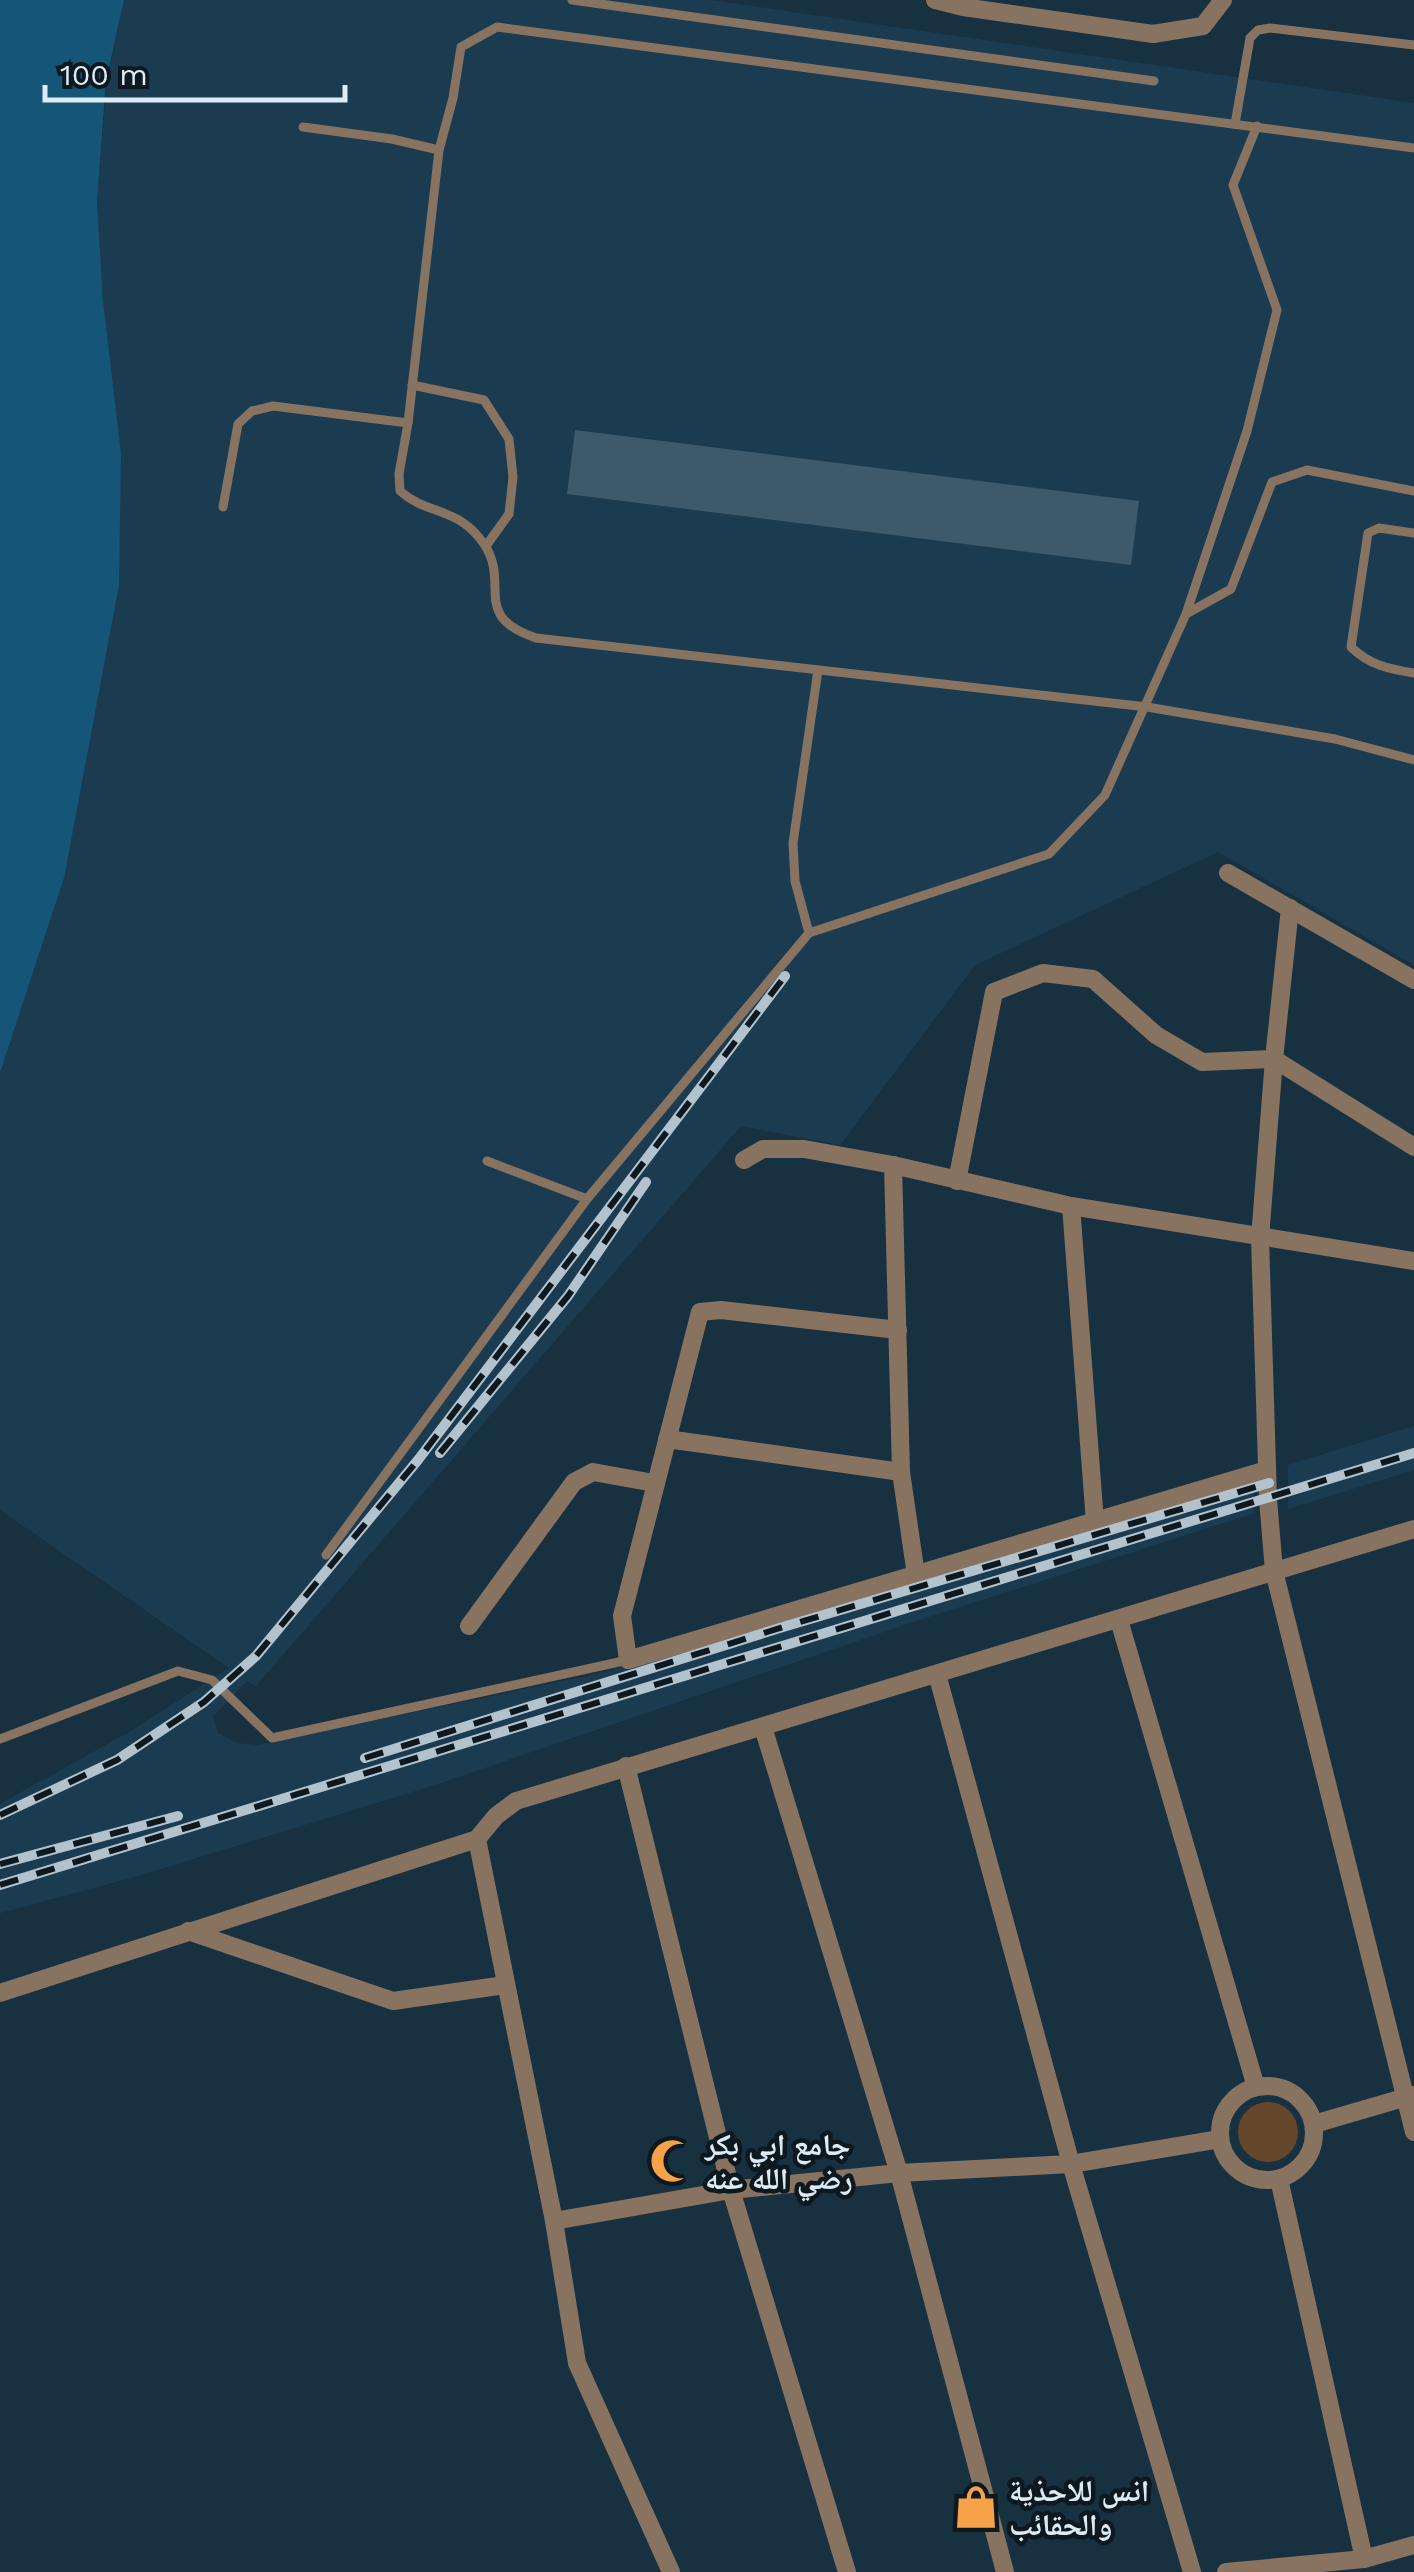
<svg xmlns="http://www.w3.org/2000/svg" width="1414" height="2572" font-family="'Work Sans','Noto Naskh Arabic',sans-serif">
  <rect width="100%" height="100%" fill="#183141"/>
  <g fill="#1b3c50">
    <path d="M124 0H711L1414 103V965L1218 852 975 965 840 1145 741 1126 256 1686 247 1681 213 1716 218 1733 237 1743 258 1745 606 1672 1252 1477 1255 1513 913 1622 435 1785 138 1876 0 1913V1804L131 1731 229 1668 0 1510V1073L64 878 103 301 97 202 107 81Z"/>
    <path d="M1414 1426V1470L1288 1509V1465Z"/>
  </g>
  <circle fill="#64462a" cx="1268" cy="2132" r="30"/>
  <path fill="#155577" d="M0 0H124L106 81 97 202 103 301 121 454 119 585 64 878 0 1073Z"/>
  <path fill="#3e596a" d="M575 430 1139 501 1131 565 567 494Z"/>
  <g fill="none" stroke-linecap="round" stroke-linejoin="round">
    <g stroke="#887361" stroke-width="9">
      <path d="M572 0 1154 81"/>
      <path d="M1235 124 1250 38 1258 30 1270 28 1414 45"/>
      <path d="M303 127 392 139 439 150"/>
      <path d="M1414 148 497 27 461 47 453 98 439 150 408 423 399 474 400 491C428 516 458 506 484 544 511 584 470 616 536 638L1147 707 1335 739 1414 760"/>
      <path d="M412 385 484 400 509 439 513 477 509 514 486 546"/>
      <path d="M223 507 238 424 252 411 273 406 408 423"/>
      <path d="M1414 533 1379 528 1368 533 1351 647C1369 665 1389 669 1414 673"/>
      <path d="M1186 614 1231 589 1272 482 1307 470 1414 491"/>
      <path d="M809 933 795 881 793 843 818 670"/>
      <path d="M487 1161 587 1199"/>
      <path d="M326 1555 587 1199 809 933 1049 854 1105 795 1186 614 1247 431 1277 310 1233 185 1257 126"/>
      <path d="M0 1739 178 1671 212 1680 272 1738 628 1660"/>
    </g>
    <g stroke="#887361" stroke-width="18">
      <path d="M935 0 963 7 1153 34 1203 26 1223 0"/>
      <path d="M1228 873 1414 980"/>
      <path d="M1290 908 1274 1059 1260 1238 1268 1499 1274 1571 1414 2132"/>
      <path d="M744 1160 763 1149H804L893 1165 1071 1206 1414 1261"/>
      <path d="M893 1165 901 1472 916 1575"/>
      <path d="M957 1181 994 992 1043 973 1093 979 1156 1035 1202 1062 1274 1059 1414 1147"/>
      <path d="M1071 1206 1095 1522"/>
      <path d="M898 1330 721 1310 700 1312 622 1616 628 1660 1267 1470"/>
      <path d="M667 1439 901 1472"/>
      <path d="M1119 1620 1256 2087"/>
      <path d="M469 1626 574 1482 593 1472 654 1483"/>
      <path d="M937 1674 1071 2164 1192 2572"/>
      <path d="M763 1727 899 2173 1005 2572"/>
      <path d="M626 1766 731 2190 847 2572"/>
      <path d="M477 1839 554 2221 577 2363 671 2572"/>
      <path d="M188 1931 393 2001 505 1985"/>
      <path d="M0 1993 477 1839 496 1816 516 1801 1414 1529"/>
      <circle cx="1267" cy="2133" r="47"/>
      <path d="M1314 2124 1414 2095"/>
      <path d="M1279 2179 1364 2559"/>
      <path d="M554 2221 731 2190 899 2173 1071 2164 1220 2139"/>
      <path d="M1226 2572 1364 2559 1414 2545"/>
    </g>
    <g stroke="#b2c3ce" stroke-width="10">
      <g id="rail">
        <path d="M440 1453 568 1296 646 1182"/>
        <path d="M365 1758 783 1627 1269 1483"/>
        <path d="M0 1815 117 1760 204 1702 256 1656 418 1460 785 976"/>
        <path d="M0 1864 178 1816"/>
        <path d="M0 1885 1414 1453"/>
      </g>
    </g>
    <use href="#rail" stroke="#0d181f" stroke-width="6" stroke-dasharray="19" stroke-linecap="butt"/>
  </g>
  <defs>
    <g id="mosque-bare" transform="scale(3.45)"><path d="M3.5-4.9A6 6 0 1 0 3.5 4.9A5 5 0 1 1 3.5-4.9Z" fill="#f7a149" stroke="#0d181f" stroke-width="2.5" paint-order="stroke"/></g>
    <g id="shop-bare" transform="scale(3.45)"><path d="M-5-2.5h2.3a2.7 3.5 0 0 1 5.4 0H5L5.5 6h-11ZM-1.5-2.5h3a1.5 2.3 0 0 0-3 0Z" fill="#f7a149" stroke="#0d181f" stroke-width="2.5" paint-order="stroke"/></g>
  </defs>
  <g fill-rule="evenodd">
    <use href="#mosque-bare" x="672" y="2161"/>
    <use href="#shop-bare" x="976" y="2507"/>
  </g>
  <g text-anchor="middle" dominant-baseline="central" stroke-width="9" stroke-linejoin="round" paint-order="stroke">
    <g font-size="30" font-weight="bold" fill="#dcebf5" stroke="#0d181f" text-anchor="start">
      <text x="705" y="2144">جامع ابي بكر<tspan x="705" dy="34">رضي الله عنه</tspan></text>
      <text x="1009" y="2490">انس للاحذية<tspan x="1009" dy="34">والحقائب</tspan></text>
    </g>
  </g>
  <path d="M45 85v15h300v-15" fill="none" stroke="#dcebf5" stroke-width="5"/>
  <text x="60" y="85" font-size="30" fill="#dcebf5" stroke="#0d181f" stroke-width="8" paint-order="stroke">100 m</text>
</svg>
